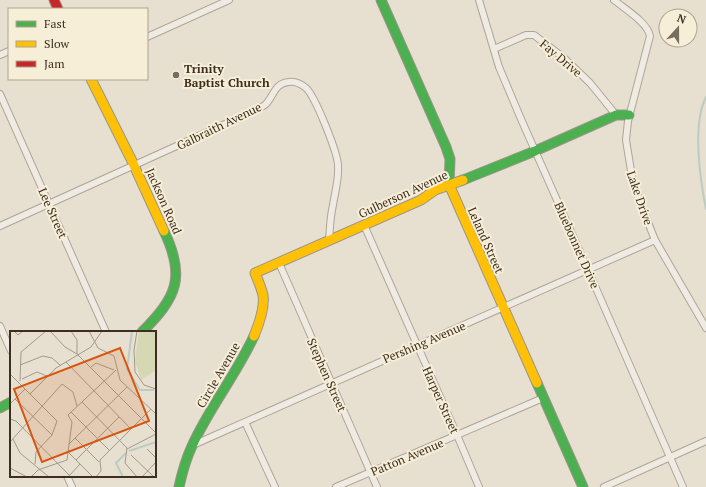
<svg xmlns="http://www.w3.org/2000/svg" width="706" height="487" font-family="'PT Serif',serif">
  <rect width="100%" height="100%" fill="#e7e0d1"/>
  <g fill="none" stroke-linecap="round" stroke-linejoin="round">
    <path stroke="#bcccc2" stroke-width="2" d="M706 97C692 124 700 179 706 209"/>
    <g stroke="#ada599" stroke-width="8">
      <g id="street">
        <path d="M479 0 499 67 521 119 588 270 683 487"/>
        <path d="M614 0C625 9 648 23 650 36L628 121 626 140 633 183 651 230 655 240 706 328"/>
        <path d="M147 37 229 0"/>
        <path d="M494 49 526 35H534L564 58 590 83 616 115"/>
        <path d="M0 55 9 51"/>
        <path d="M0 94 106 332"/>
        <path d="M364 225 457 435 479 487"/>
        <path d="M0 226 256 110C259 108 264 106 266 104 274 95 275 83 289 82 295 81 301 84 306 88 315 96 338 153 338 166 339 179 335 192 333 205 330 217 330 229 329 241"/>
        <path d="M279 263 377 487"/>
        <path d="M0 326 11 351"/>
        <path d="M245 422 275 487"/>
        <path d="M193 445 655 240"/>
        <path d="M67 476 72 487"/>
        <path d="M336 487 543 398"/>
        <path d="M604 487 706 441"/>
      </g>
    </g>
    <g stroke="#9c958a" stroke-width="11">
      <g id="fast">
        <path d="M381 0 446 147 450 159 449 186 451 189"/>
        <path d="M463 180 535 151 616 115H629"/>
        <path d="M142 332C177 297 186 277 164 231"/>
        <path d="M537 383 583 487"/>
        <path d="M0 408 11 402"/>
        <path d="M179 487C182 473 186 459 192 446 209 408 236 375 254 336"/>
      </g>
    </g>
    <g stroke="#9c958a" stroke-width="11">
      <g id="slow">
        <path d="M91 79 132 161 164 231"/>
        <path d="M451 189 537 383"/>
        <path d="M254 336C259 324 265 308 263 295 261 287 258 280 255 273L421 200 435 190 463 180"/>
      </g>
    </g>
    <g stroke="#9c958a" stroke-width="11">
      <path id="jam" d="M54 0 58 9"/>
    </g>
    <use href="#street" stroke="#efebe3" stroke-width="6"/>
    <use href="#fast" stroke="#4caf50" stroke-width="9"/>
    <use href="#slow" stroke="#ffc107" stroke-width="9"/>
    <use href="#jam" stroke="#c62828" stroke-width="9"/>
  </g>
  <circle fill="#786c5e" stroke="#f7eed8" stroke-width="1.5" cx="176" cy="75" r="4"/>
  <g text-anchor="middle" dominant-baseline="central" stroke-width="4" stroke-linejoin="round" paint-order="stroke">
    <g font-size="12" fill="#3d2e20" stroke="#f7eed8">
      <text transform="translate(561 58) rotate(40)">Fay Drive</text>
      <text transform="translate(219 126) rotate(-26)">Galbraith Avenue</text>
      <text transform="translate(403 194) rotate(-25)">Gulberson Avenue</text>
      <text transform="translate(640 198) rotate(71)">Lake Drive</text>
      <text transform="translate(164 201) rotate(66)">Jackson Road</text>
      <text transform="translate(53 213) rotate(66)">Lee Street</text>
      <text transform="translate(486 240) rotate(66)">Leland Street</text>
      <text transform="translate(577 245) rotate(66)">Bluebonnet Drive</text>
      <text transform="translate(424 342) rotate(-23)">Pershing Avenue</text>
      <text transform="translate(218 375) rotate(-60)">Circle Avenue</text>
      <text transform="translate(327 375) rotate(66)">Stephen Street</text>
      <text transform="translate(441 400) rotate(66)">Harper Street</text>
      <text transform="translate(407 457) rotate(-23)">Patton Avenue</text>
    </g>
    <g font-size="12" font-weight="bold" fill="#3d2e20" stroke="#f7eed8" text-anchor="start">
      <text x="184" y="68">Trinity<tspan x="184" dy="14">Baptist Church</tspan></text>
    </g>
  </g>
  <g transform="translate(10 331)">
    <rect width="146" height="146" fill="#e7e0d1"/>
    <path d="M129 0H146V39L131 49 125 30Z" fill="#d6d7b3"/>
    <path fill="none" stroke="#bcccc2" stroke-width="2" d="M122 0 117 38 130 59H144M119 120 146 111M113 146 106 132 116 122"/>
    <path fill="none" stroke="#a3998a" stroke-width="1" d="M4 0 8 4 13 0M40 0 55 16 67 23M61 0 67 9V23L146 102M79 0 88 17 104 25 110 49 146 83M127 0 124 19 125 41 134 54 146 58M56 31 121 98M10 34 33 25 42 27 50 34M81 36 86 32 104 39M0 43 47 90 42 104 26 121 25 133M12 48 27 41 37 45M10 50 11 21 36 0M20 63 46 37 81 16 92 0M5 68 42 104M72 71 117 117 115 132 127 146M0 73 15 58M61 81 100 120M0 88 6 90 61 146M65 107 89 131M3 108 10 122 39 146M0 111 52 53 63 61 67 75M59 113 117 56M117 118 146 103M137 118 146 127M59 122 83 146M121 124 144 146M66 129 109 86M0 137 17 146M21 146 28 139 57 129 62 91 58 84 106 39M58 146 70 133M86 146 91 140 90 129 141 78M132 146 146 131"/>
    <path fill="#d7550e" fill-opacity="0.15" stroke="#d7550e" stroke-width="2" d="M110 17 139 90 32 131 4 58Z"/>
    <rect width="146" height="146" fill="none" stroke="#3d2e20" stroke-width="2"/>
  </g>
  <rect x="8" y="8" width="140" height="72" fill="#f7eed8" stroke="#ada18e"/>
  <rect x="16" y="21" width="20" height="6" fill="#4caf50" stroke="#ada18e"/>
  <text x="44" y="28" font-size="12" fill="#3d2e20">Fast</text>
  <rect x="16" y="41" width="20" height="6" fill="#ffc107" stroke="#ada18e"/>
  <text x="44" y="48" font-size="12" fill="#3d2e20">Slow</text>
  <rect x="16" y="61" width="20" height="6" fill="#c62828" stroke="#ada18e"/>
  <text x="44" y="68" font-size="12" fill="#3d2e20">Jam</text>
  <g transform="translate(678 28) rotate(21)"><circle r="19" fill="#f7eed8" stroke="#ada18e"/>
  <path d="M0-3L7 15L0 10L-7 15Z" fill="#786c5e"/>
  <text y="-6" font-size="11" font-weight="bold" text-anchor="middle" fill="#3d2e20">N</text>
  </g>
</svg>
